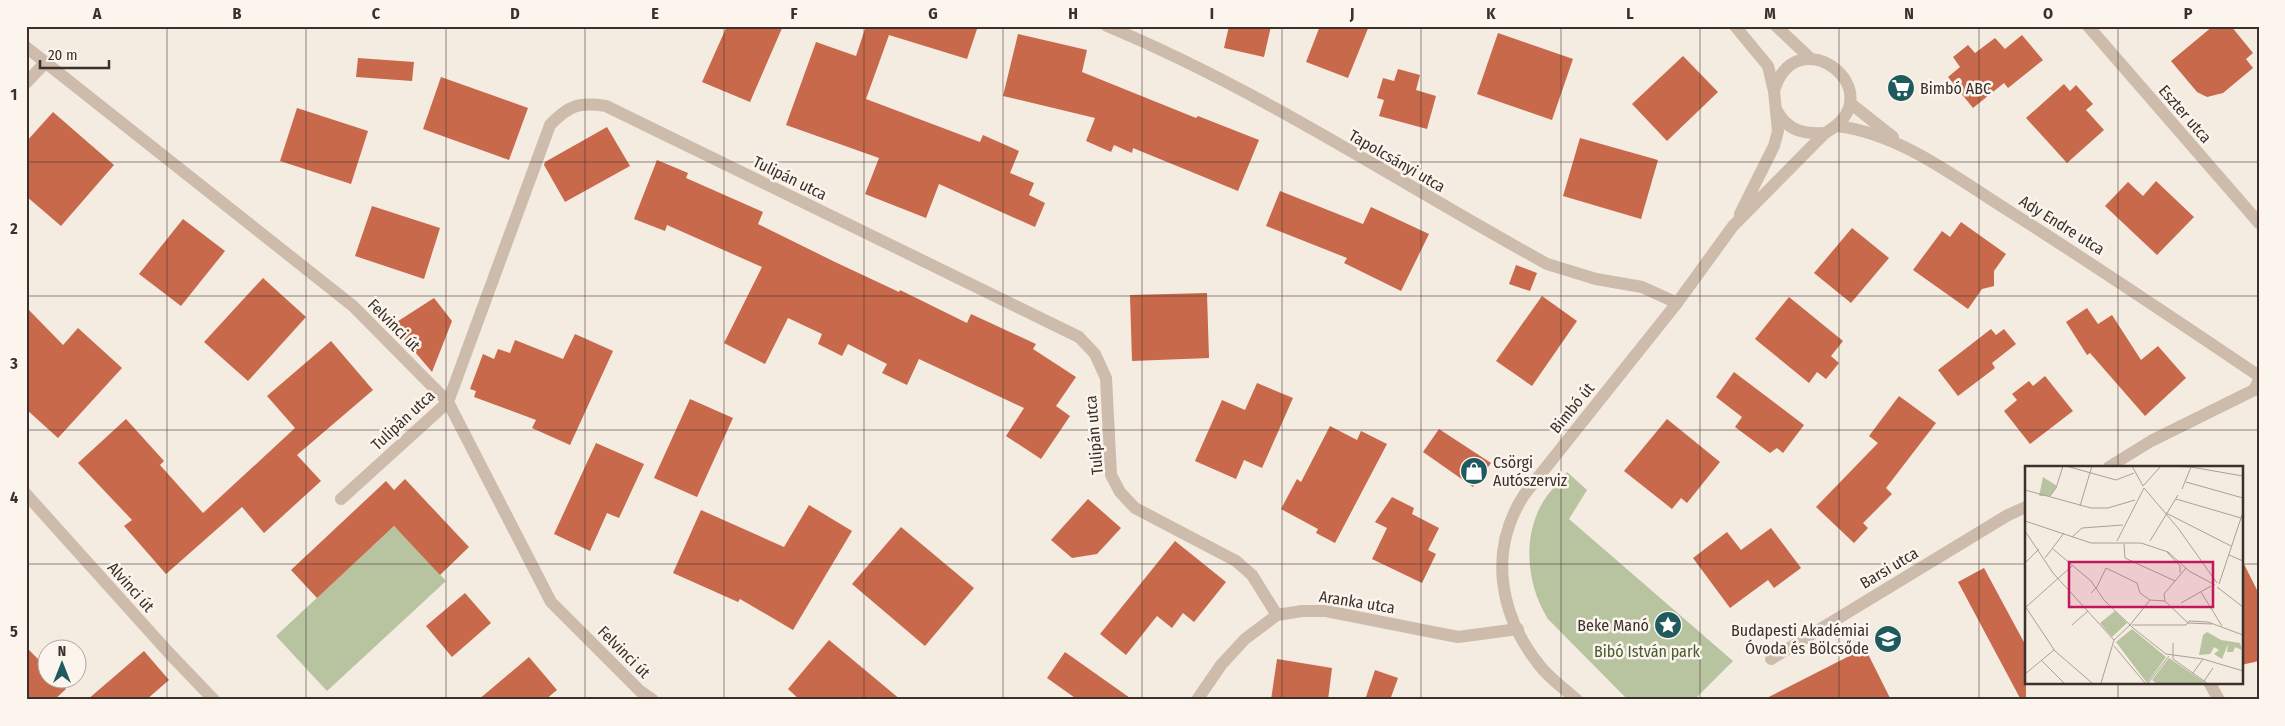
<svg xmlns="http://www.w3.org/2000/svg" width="2285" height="726" font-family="'Fira Sans Condensed',sans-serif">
  <rect width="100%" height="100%" fill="#f4ebe1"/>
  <g fill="#b8c4a0">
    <path d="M1567 472 1587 490 1569 519 1733 661 1694 700H1628L1548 619C1529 589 1523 547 1537 514 1543 498 1556 485 1567 472Z"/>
    <path d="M394 526 446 581 327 691 276 636Z"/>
  </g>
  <g fill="#c8694b">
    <path d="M727 26H783L750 102 702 82Z"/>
    <path d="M866 26H978L967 59 889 35 866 99 980 142 983 135 1019 151 1010 173 1034 183 1029 195 1045 203 1035 227 939 184 926 218 865 194 879 158 786 125 816 42 856 56Z"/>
    <path d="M1229 26H1271L1264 57 1224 48Z"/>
    <path d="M1320 26H1369L1348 78 1306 62Z"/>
    <path d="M2213 26H2231L2253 53 2246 59 2253 68 2223 93 2207 97 2197 92 2171 61Z"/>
    <path d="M1498 33 1573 59 1552 120 1477 94Z"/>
    <path d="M1018 34 1087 50 1082 72 1196 118 1198 116 1259 140 1238 191 1133 148 1132 153 1114 145 1111 152 1086 141 1095 118 1003 96Z"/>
    <path d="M2022 35 2043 60 2008 88 2004 83 1973 108 1948 77 1960 67 1953 57 1968 45 1975 53 1995 38 2005 49Z"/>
    <path d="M1683 56 1718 92 1667 141 1632 104Z"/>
    <path d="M358 58 414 62 412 81 356 77Z"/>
    <path d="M1398 69 1420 75 1416 90 1436 96 1427 129 1379 116 1384 100 1377 98 1383 78 1394 81Z"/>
    <path d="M441 77 528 108 509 160 423 129Z"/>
    <path d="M2064 84 2070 91 2076 85 2093 104 2086 110 2104 130 2067 163 2026 118Z"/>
    <path d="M297 108 368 131 351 184 280 161Z"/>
    <path d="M53 112 114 165 61 226 26 196V142Z"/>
    <path d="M607 127 630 166 565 202 544 165 545 162Z"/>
    <path d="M1580 138 1658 160 1641 219 1563 196Z"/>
    <path d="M657 160 688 173 686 178 763 212 758 224 835 262 899 292 900 290 967 323 971 314 1036 344 1033 349 1076 377 1056 406 1070 416 1041 459 1006 436 1024 408 919 359 907 385 882 373 887 364 848 344 842 356 818 344 822 334 788 318 765 364 724 343 762 267 667 225 665 231 634 219Z"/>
    <path d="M2156 181 2194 217 2157 255 2105 206 2128 182 2143 196Z"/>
    <path d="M1280 191 1363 224 1371 207 1429 234 1401 291 1344 263 1347 258 1266 226Z"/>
    <path d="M372 206 440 228 424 279 355 256Z"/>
    <path d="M183 219 225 251 181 306 139 274Z"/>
    <path d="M1961 222 2006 254 1994 271V286L1982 289 1968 309 1913 270 1942 231 1950 237Z"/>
    <path d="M1852 228 1889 258 1851 303 1814 273Z"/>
    <path d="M1516 265 1537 273 1530 291 1509 284Z"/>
    <path d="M263 278 306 317 248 381 204 342Z"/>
    <path d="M1207 293 1209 358 1132 361 1130 295Z"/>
    <path d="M1542 296 1577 321 1532 386 1496 361Z"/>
    <path d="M1789 297 1843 341 1831 356 1839 363 1826 379 1817 372 1809 383 1755 339Z"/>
    <path d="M434 298 452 321 432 372 392 325Z"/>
    <path d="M26 307 63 345 78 328 122 368 58 438 26 409Z"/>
    <path d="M2087 308 2098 324 2112 315 2141 360 2158 346 2186 378 2145 416 2090 353 2087 355 2066 322Z"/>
    <path d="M1991 329 1996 335 2004 329 2016 344 1992 363 1995 368 1958 396 1938 370Z"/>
    <path d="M575 334 613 351 570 445 532 428 536 420 474 397 476 391 470 389 483 354 494 359 498 349 510 353 515 340 563 359Z"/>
    <path d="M331 341 373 390 297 455 321 481 264 533 242 507 166 574 124 526 132 520 78 463 126 419 164 461 160 465 203 513 295 428 267 396Z"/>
    <path d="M1734 372 1804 425 1783 453 1777 448 1770 453 1735 427 1742 417 1716 397Z"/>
    <path d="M2045 376 2073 411 2030 444 2004 411 2017 400 2012 394 2029 381 2033 386Z"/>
    <path d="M1257 383 1293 398 1262 468 1244 460 1236 479 1195 461 1222 400 1245 410Z"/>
    <path d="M1899 396 1936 423 1886 488 1892 494 1863 523 1868 528 1854 543 1816 507 1878 443 1869 436Z"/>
    <path d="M690 399 733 418 697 497 654 478Z"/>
    <path d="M1667 419 1720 462 1687 503 1681 498 1672 509 1624 471Z"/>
    <path d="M1330 426 1357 440 1361 431 1387 444 1335 543 1316 533 1318 529 1281 509 1297 479 1301 482Z"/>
    <path d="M1439 429 1491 463 1473 487 1423 452Z"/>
    <path d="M596 443 644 464 619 518 607 513 590 551 554 534Z"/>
    <path d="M405 479 469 547 440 575 394 526 317 598 291 570 386 481 394 490Z"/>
    <path d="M1392 497 1414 508 1412 514 1439 528 1428 550 1436 554 1422 583 1372 559 1387 528 1375 522Z"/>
    <path d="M1088 499 1121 528 1097 554 1072 558 1051 540Z"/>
    <path d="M809 505 852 531 793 630 740 599 738 602 673 573 701 510 784 547Z"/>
    <path d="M901 527 974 588 925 646 852 584Z"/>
    <path d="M1771 528 1801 568 1774 588 1768 580 1730 608 1693 558 1727 532 1741 550Z"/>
    <path d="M1175 541 1226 582 1194 622 1183 613 1172 628 1157 616 1126 655 1100 634Z"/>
    <path d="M2241 558 2259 594V661L2241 665Z"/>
    <path d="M1984 568 2026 646V700H2021L1958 582Z"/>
    <path d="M465 593 491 623 452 657 426 626Z"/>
    <path d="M829 640 901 700H800L788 689Z"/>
    <path d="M26 647 48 669V678H56L66 689 54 700H26Z"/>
    <path d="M1865 648 1891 700H1763Z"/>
    <path d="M144 651 169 680 146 700H87Z"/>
    <path d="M1065 652 1106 681 1133 700H1078L1047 678Z"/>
    <path d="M529 657 557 690 545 700H478Z"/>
    <path d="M1277 659 1332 668 1328 700H1271Z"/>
    <path d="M1375 670 1398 678 1390 700H1365Z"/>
  </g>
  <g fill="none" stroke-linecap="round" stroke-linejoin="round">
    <g stroke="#cdbbac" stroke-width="12">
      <path d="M1107 26C1261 90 1401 184 1547 264L1596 279 1642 287 1677 303"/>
      <path d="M1735 26 1768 66 1774 91 1778 131 1774 146 1740 214"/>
      <path d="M1776 26 1810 58"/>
      <path d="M2088 26 2259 223"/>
      <path d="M26 47 353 306 448 402 551 602 640 691 653 700"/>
      <path d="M26 83 45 63"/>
      <path d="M1850 103 1893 137"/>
      <path d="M1777 111C1788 131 1803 134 1825 133"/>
      <path d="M1837 126C1901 134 1955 177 2009 211 2093 264 2176 320 2259 376"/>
      <path d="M2109 467 2151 441 2254 390 2259 380"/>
      <path d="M26 494 169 653 214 700"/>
      <path d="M341 499 448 402 550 125C569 105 579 102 606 106L1079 337 1095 354 1106 378 1111 475 1120 492 1135 508 1236 561 1252 575 1277 615"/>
      <path d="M1771 659 2008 515 2026 507"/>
      <path d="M2209 682 2219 700"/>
      <path d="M1197 700 1221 665 1245 639 1277 615 1302 611H1326L1458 637 1518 629"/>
      <path d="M1577 700C1565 689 1550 679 1540 666 1499 615 1488 551 1524 495L1677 303 1733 226 1825 133C1897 93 1796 15 1774 91"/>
    </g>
  </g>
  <path fill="none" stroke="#3b302b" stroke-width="1" stroke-opacity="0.55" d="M167 26V700M306 26V700M446 26V700M585 26V700M724 26V700M864 26V700M1003 26V700M1142 26V700M1282 26V700M1421 26V700M1561 26V700M1700 26V700M1839 26V700M1979 26V700M2118 26V467M26 162H2259M26 296H2259M26 430H2259M26 564H2026M2241 564H2259M2118 682V700"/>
  <defs>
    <g id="supermarket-disc" transform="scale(1.4375)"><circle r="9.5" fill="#1f5a5e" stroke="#fbf5ee"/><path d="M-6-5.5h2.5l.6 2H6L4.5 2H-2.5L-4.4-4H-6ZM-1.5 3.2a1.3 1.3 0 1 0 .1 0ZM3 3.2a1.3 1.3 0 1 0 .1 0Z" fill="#fff"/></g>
    <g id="shop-disc" transform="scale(1.4375)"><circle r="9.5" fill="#1f5a5e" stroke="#fbf5ee"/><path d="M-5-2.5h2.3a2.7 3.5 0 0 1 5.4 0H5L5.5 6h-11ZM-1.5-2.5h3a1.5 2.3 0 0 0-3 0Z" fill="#fff"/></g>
    <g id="sight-disc" transform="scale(1.4375)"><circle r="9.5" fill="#1f5a5e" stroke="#fbf5ee"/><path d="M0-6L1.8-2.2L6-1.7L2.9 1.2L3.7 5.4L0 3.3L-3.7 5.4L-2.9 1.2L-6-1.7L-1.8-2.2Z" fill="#fff"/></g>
    <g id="school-disc" transform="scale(1.4375)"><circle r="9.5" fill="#1f5a5e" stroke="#fbf5ee"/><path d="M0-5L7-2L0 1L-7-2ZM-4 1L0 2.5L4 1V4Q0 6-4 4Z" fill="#fff"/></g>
  </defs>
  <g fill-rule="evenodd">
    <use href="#supermarket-disc" x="1901" y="88"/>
    <use href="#shop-disc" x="1474" y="471"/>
    <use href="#sight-disc" x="1668" y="625"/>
    <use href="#school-disc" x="1888" y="639"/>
  </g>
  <g text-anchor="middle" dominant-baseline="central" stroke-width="5" stroke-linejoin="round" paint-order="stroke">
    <g font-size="16" fill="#3b302b" stroke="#fbf5ee" text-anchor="start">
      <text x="1920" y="88">Bimbó ABC</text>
      <text x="1493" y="462">Csörgi<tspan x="1493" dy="18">Autószerviz</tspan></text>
      <text x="1649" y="625" text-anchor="end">Beke Manó</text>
      <text x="1869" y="630" text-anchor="end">Budapesti Akadémiai<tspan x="1869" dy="18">Óvoda és Bölcsőde</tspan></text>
    </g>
    <g font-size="16" fill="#3b302b" stroke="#fbf5ee">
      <text transform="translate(2185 114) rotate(49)">Eszter utca</text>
      <text transform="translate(1397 161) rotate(30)">Tapolcsányi utca</text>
      <text transform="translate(790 178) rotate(26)">Tulipán utca</text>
      <text transform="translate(2062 225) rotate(32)">Ady Endre utca</text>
      <text transform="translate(394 325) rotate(45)">Felvinci út</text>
      <text transform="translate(1572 408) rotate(-51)">Bimbó út</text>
      <text transform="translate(403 420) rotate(-43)">Tulipán utca</text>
      <text transform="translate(1094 435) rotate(-95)">Tulipán utca</text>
      <text transform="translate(1889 568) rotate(-31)">Barsi utca</text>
      <text transform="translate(131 587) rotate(48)">Alvinci út</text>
      <text transform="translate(1357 602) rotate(9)">Aranka utca</text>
      <text transform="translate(624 652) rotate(45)">Felvinci út</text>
    </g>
    <g font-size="16" fill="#4a5a2e" stroke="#fbf5ee">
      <text x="1647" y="651">Bibó István park</text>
    </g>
  </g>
  <g transform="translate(2025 466)">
    <rect width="218" height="218" fill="#f4ebe1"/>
    <path d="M18 11 32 20 25 30H14ZM90 145 102 157 87 171 75 157ZM107 163 141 191 122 217 91 176ZM182 166 196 174 215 177 217 184 210 181 208 186H202L203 178 197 193 189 188 194 184 189 181 185 188 174 189 178 169ZM144 192 181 217H131L127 214Z" fill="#b8c4a0"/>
    <path fill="none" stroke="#aaa098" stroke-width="1" d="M41 0 91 14 109 7M107 0 118 20M141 0 166 1 218 10M161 16 218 32M118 20 136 0M119 22 153 62 192 117M157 23 166 1M0 24 66 42H83L110 34M25 30 31 22 38 0M151 33 216 52M55 40 67 0M141 47 206 80M0 55 66 77H116L143 86 164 105M0 65 28 107 89 174M47 71 57 62 98 59M92 75 119 22M125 75 153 29M99 78 100 92 150 115M28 83 66 115 79 134 108 162 141 188 178 193 218 205M142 86 155 100V107M204 89 218 95M20 92 39 67M0 97 14 83M161 102 139 128 140 135 163 157 187 158M164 105 190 119M194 118 218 46M192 121 218 141M176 126 197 160M66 127 72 121 81 102 112 117 115 127 125 134M125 134 140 135M156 137 186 120M0 140 30 185 67 217M1 141 47 100M164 155 183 156 218 169M47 159 63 145M105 159 125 134M107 159H161L164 155M148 177V193L182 217M89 180 120 217M17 195 39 217M168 207 178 193M0 208 29 184M179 215 188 202M76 217 89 174 105 159M123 217 144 190"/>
    <path fill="#c2185b" fill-opacity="0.15" stroke="#c2185b" stroke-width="2.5" d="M44 96H188V141H44Z"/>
    <rect width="218" height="218" fill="none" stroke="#3b302b" stroke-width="2.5"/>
  </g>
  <rect width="2285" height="726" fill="none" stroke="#fbf5ee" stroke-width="55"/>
  <g transform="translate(62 664)"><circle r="24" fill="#fbf5ee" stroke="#aea6a0"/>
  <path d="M0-4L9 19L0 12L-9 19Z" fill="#1f5a5e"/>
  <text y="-8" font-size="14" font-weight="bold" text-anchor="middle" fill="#3b302b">N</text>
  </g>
  <path d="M40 60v8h69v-8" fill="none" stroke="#3b302b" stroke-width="2.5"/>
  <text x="48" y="60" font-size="15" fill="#3b302b" stroke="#fbf5ee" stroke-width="4" paint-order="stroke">20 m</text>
  <rect x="28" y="28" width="2230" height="670" fill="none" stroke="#3b302b" stroke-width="2"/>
  <g font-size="16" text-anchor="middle" font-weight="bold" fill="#3b302b">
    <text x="97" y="19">A</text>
    <text x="237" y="19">B</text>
    <text x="376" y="19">C</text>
    <text x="515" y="19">D</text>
    <text x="655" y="19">E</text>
    <text x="794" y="19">F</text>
    <text x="933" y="19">G</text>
    <text x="1073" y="19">H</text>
    <text x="1212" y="19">I</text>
    <text x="1352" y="19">J</text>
    <text x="1491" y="19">K</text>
    <text x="1630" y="19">L</text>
    <text x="1770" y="19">M</text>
    <text x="1909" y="19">N</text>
    <text x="2048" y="19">O</text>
    <text x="2188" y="19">P</text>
    <text x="14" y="100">1</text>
    <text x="14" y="234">2</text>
    <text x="14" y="369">3</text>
    <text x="14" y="503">4</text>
    <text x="14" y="637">5</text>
  </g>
</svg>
